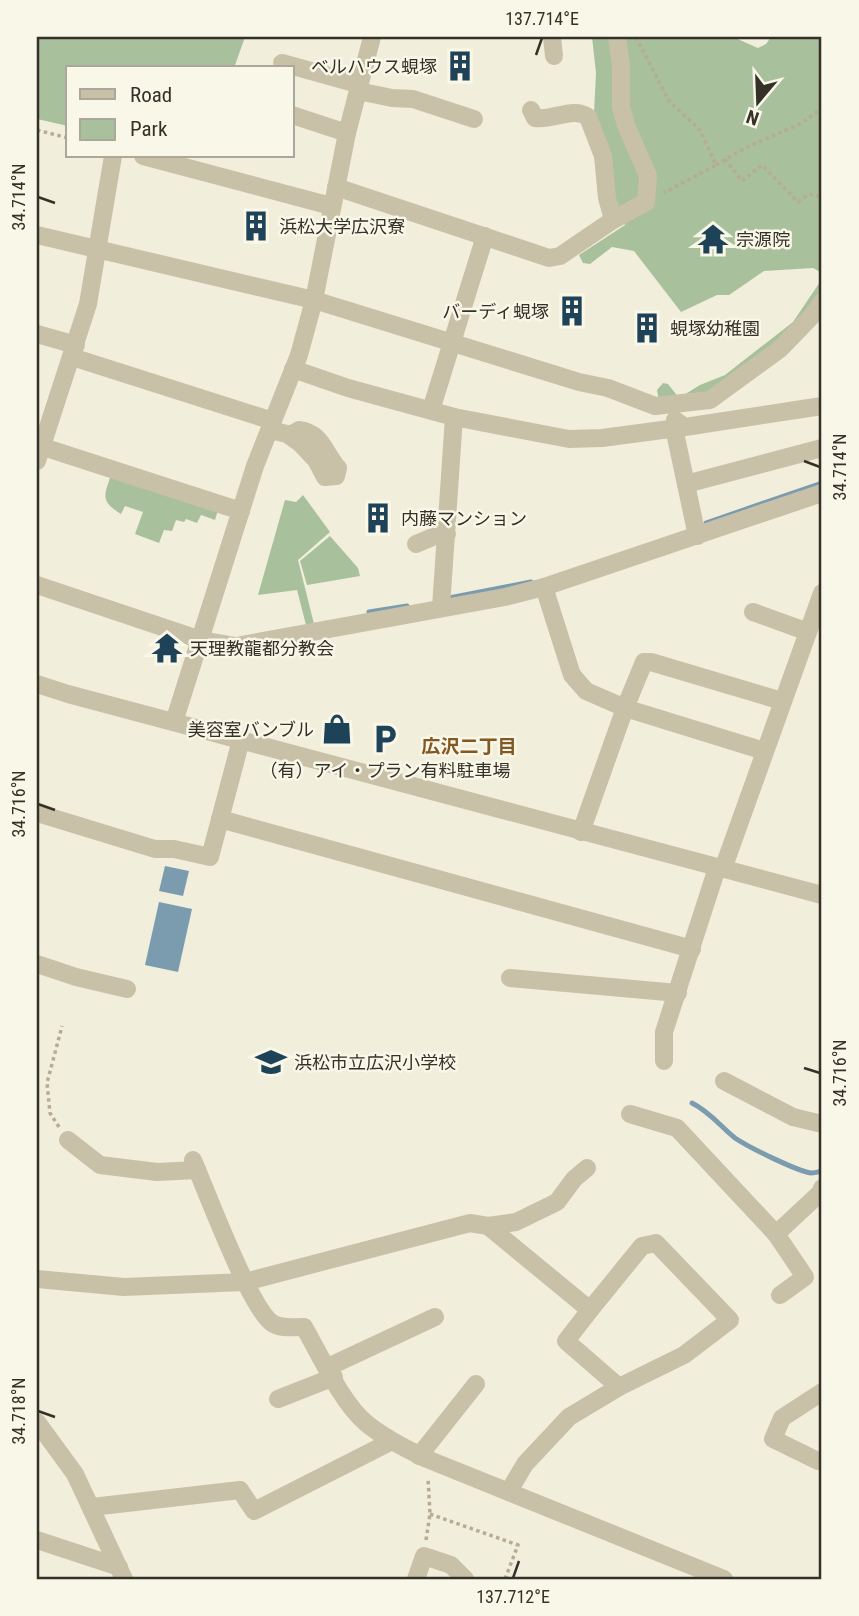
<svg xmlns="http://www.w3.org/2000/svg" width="859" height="1616" font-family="'Roboto Condensed','Noto Sans JP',sans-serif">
  <rect width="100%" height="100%" fill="#f1eedb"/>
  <g fill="#a9c09c">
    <path d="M37 37H245L234 68H68V126L37 119Z"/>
    <path d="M592 37H733L758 48 766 44 771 37H822V273L813 268 764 271 729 295H717L681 312 634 251 612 247 590 264 583 263 579 255 625 225 615 199 594 112 596 73Z"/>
    <path d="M822 279V292L796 326 709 395 659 401 657 390 663 383 668 384 679 398 700 385 725 375 793 322Z"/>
    <path d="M111 475 218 510 215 520 201 515 197 523 186 519 184 522 176 520 172 531 164 530 159 543 135 534 143 512 125 506 121 514C100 501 104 496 111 475Z"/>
    <path d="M303 495 330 532 298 560 314 624 306 625 297 590 258 595 285 500 296 502Z"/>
    <path d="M330 536 358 568 360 576 307 585 300 561Z"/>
  </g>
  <g fill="#7b9cae">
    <path d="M165 866 189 871 183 896 159 891Z"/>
    <path d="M159 902 192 909 178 972 145 965Z"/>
  </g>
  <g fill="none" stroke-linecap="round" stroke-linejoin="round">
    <g stroke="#7b9cae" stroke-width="5">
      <path d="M706 523 822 483"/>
      <path d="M444 599 531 582"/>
      <path d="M369 612 407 606"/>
      <path d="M692 1103C710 1112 720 1126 735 1138 748 1147 797 1171 811 1173 816 1173 818 1172 822 1171"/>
    </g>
    <g stroke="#b5ac92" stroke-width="3.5" stroke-dasharray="3.5 3.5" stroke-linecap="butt">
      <path d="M636 37 669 101 700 130 716 165 664 193"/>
      <path d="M37 130 68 138"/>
      <path d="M725 159 742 181 762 165 798 202 809 194 822 197"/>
      <path d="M716 165 745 148 802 123 822 108"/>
      <path d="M59 1127 50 1113 47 1083 62 1026"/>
      <path d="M430 1514 518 1545 505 1579"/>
      <path d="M426 1540 430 1514 428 1478"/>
    </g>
    <g stroke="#c9c1a7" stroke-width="18">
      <path d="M552 37 554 56"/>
      <path d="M282 63 358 84"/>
      <path d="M358 91 392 98 413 99 474 119"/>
      <path d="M531 110 535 118C553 121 573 106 588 117L603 156 607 198 613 220"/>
      <path d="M292 115 347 133"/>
      <path d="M143 156 331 206"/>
      <path d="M336 187 549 258 560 256 613 220 646 202 648 176 626 125 621 107V66L617 37"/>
      <path d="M37 235 314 300 579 382 608 388 655 406 710 400 780 349 812 316 822 302"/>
      <path d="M37 334 76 345"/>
      <path d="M72 357 273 421"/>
      <path d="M293 369 348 388 454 417 441 607"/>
      <path d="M431 410 485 236"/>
      <path d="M454 417 569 439 602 438 685 427"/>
      <path d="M675 420 685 427 822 406"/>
      <path d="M674 428 697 536"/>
      <path d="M270 430 287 434 301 444 316 460 325 477 336 476 338 468C324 452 322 433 299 430L290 435"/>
      <path d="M37 445 241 511"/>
      <path d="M37 461 88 304 113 156"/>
      <path d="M686 484 822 448"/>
      <path d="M416 544 435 536 447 534"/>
      <path d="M37 585 201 640 236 646 505 597 544 587 822 493"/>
      <path d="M544 587 572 675 586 691 625 708 764 751"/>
      <path d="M753 612 808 632"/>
      <path d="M37 684 68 694 822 895"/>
      <path d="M174 722 255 466 299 355 314 300 347 133 372 37"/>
      <path d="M37 813 155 849H174L210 857 241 740"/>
      <path d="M220 819 692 949"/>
      <path d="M581 832 625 708 644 662H651L782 701"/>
      <path d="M723 869 822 593"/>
      <path d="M37 964 76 977 127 989"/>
      <path d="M510 978 678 993"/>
      <path d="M664 1061V1032L717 868"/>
      <path d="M724 1081 793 1117 822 1124"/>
      <path d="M630 1114 677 1128 776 1234"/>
      <path d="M68 1140 100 1165 157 1172 197 1170"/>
      <path d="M193 1160C206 1190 250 1308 272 1323 280 1329 293 1327 304 1327 320 1355 342 1403 366 1423 384 1438 406 1449 427 1459L724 1579"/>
      <path d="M488 1226 516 1222 557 1202 574 1179 587 1168"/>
      <path d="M37 1279 124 1287 245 1282 470 1223 488 1226 590 1310 642 1246 656 1243 730 1320 684 1355 619 1387 569 1417 525 1464 509 1491"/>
      <path d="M780 1295 805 1277 776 1234 820 1193 822 1188"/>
      <path d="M590 1310 566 1341 619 1387"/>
      <path d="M328 1367 435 1317"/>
      <path d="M822 1392 782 1418 773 1439 818 1461H822"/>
      <path d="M278 1399 334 1377"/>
      <path d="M37 1422 75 1474 124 1579"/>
      <path d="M419 1456 476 1384"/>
      <path d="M92 1507 240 1490 254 1511 392 1441"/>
      <path d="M37 1540 119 1567"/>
      <path d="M416 1579 424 1556 451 1565 465 1579"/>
    </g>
  </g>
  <path fill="none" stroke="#363128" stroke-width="2.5" d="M536 55 542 38M38 197 55 203M804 461 820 467M38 804 55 810M804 1068 820 1073M38 1411 55 1417M513 1578 519 1561"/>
  <defs>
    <g id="building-bare" transform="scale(2.415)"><path d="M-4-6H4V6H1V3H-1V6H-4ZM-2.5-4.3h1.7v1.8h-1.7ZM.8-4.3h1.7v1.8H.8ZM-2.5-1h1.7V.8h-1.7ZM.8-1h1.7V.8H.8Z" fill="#1e4257" stroke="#f9f7e8" stroke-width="2.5" paint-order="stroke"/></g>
    <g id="temple-bare" transform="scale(2.415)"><path d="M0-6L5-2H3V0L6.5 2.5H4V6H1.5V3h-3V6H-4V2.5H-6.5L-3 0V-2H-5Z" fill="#1e4257" stroke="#f9f7e8" stroke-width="2.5" paint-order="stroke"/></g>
    <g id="shop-bare" transform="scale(2.415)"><path d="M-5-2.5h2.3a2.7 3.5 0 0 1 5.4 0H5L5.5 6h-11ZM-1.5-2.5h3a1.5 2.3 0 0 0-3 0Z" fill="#1e4257" stroke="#f9f7e8" stroke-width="2.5" paint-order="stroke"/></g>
    <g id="parking-bare" transform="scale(2.415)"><path d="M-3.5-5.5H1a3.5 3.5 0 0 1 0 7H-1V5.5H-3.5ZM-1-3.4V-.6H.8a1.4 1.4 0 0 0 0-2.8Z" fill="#1e4257" stroke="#f9f7e8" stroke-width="2.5" paint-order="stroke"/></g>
    <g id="school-bare" transform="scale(2.415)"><path d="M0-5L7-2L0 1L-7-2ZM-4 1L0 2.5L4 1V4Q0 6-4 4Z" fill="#1e4257" stroke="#f9f7e8" stroke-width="2.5" paint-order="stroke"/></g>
  </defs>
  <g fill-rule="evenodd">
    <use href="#building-bare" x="460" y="66"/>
    <use href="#building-bare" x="256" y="226"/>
    <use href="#temple-bare" x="713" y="239"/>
    <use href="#building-bare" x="572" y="311"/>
    <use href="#building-bare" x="647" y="328"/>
    <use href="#building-bare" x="378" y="518"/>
    <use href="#temple-bare" x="167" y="648"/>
    <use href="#shop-bare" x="337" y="729"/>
    <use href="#parking-bare" x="385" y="739"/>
    <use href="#school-bare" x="271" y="1062"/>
  </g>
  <g text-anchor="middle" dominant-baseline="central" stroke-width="5" stroke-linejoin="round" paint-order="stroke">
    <g font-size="18" fill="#363128" stroke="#f9f7e8" text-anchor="start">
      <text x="437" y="66" text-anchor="end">ベルハウス蜆塚</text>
      <text x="279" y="226">浜松大学広沢寮</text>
      <text x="736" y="239">宗源院</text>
      <text x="549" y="311" text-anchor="end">バーディ蜆塚</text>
      <text x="670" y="328">蜆塚幼稚園</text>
      <text x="401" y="518">内藤マンション</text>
      <text x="190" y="648">天理教龍都分教会</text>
      <text x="314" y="729" text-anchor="end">美容室バンブル</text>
      <text x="385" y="770" text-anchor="middle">（有）アイ・プラン有料駐車場</text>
      <text x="294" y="1062">浜松市立広沢小学校</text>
    </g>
    <g font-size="19" font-weight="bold" fill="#845822" stroke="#f9f7e8">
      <text x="469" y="746">広沢二丁目</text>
    </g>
  </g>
  <rect width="859" height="1616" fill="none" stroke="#f9f7e8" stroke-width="77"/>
  <rect x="66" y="66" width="228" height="91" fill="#f9f7e8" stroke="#aba89b" stroke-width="2"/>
  <rect x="80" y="89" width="35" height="10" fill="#c9c1a7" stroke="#aba89b" stroke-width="2"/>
  <text x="130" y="102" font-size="21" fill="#363128">Road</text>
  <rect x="80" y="119" width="35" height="21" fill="#a9c09c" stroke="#aba89b" stroke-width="2"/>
  <text x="130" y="136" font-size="21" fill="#363128">Park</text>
  <g transform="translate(758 102) rotate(199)" stroke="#f9f7e8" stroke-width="5" paint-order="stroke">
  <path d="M0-5L12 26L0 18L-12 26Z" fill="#363128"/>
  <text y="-10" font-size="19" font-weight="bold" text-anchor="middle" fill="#363128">N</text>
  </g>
  <rect x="38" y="38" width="782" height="1540" fill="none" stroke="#363128" stroke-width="2.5"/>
  <g font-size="18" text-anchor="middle" fill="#363128">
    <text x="542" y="25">137.714°E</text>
    <text transform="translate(19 197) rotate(-90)" y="6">34.714°N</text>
    <text transform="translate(840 467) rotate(-90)" y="6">34.714°N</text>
    <text transform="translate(19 804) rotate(-90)" y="6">34.716°N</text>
    <text transform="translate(840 1073) rotate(-90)" y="6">34.716°N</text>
    <text transform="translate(19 1411) rotate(-90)" y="6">34.718°N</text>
    <text x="513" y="1603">137.712°E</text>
  </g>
</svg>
